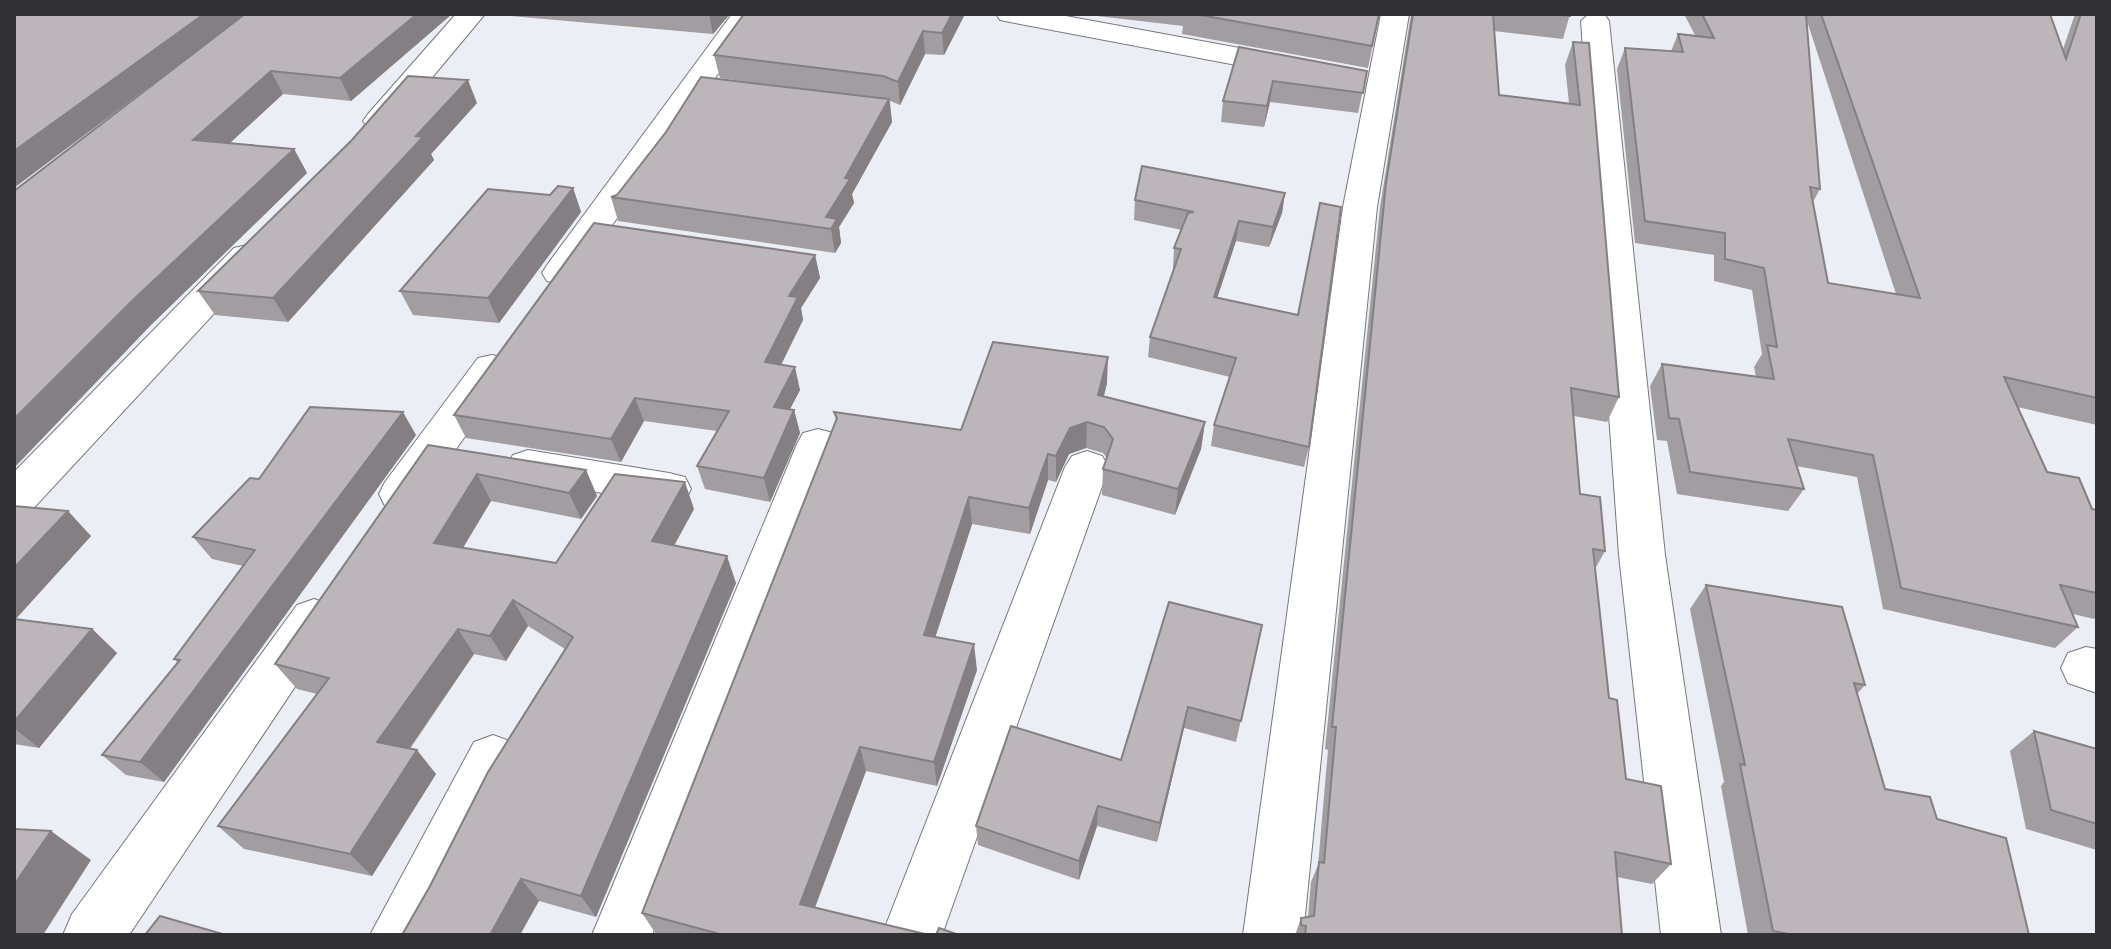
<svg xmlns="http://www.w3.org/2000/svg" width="2111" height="949" font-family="'Source Serif 4',serif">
  <rect width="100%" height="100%" fill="#eceef5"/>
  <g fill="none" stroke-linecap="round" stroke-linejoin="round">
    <g stroke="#77787e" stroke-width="2">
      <g id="minor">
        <path d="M456 14H485L390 128H368L363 121 368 114Z"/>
        <path d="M732 14H760L573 281 560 284 547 281 542 273 547 265Z"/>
        <path d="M996 14H1055L1294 58 1304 61 1309 67 1304 73 1294 76 1010 22 1000 20Z"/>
        <path d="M1381 14H1409L1377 207 1303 935H1243L1343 207Z"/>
        <path d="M1589 14 1605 15 1609 21 1665 555 1721 935H1661L1619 555 1581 21Z"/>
        <path d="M247 245 260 248 265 256 260 264 30 512 14 517V472L234 248Z"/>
        <path d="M492 355 506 358 512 368 417 506 401 511 385 506 379 494 385 482 478 358Z"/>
        <path d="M818 429 833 433 839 444 652 935H592L797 444 803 433Z"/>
        <path d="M528 450 669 473 685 477 691 489 685 501 669 505 513 477 506 466 513 455Z"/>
        <path d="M1087 451 1102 456 1109 467 942 935H882L1065 467 1072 456Z"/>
        <path d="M314 599 331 605 339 619 331 633 129 935H63L72 914 297 605Z"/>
        <path d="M2086 647 2097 649V693L2068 683 2061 668 2068 653Z"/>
        <path d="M493 735 512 742 520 759 432 935H370L474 742Z"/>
      </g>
    </g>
    <use href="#minor" fill="#fff" fill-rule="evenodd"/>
  </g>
  <g fill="#a29da1" fill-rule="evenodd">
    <path d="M14 14H452L351 101 283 94 229 144 294 149 307 173 152 324 211 41Z"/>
    <path d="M489 14H730L713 34Z"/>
    <path d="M744 14H965L944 55 925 54 900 105 890 101 892 122 852 194 854 203 839 227 841 243 835 253 618 221 611 197 844 94 720 78 714 55Z"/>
    <path d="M1080 14H1379L1368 68 1182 34 1183 26Z"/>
    <path d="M1411 14H1570L1563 39 1494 31 1499 95 1569 103 1565 65 1573 42 1619 397 1607 422 1574 416 1580 494 1605 551 1595 569 1609 698 1626 779 1671 864 1652 884 1617 877 1622 935H1295L1301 918 1308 917 1311 882 1318 865 1328 750 1325 749 1380 207Z"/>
    <path d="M1684 14H2050L2063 49 2075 14H2097V425L2017 407 2047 472 2092 509 2097 510V616L2094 619 2073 614 2078 627 2055 648 1883 609 1857 477 1796 466 1804 489 1788 511 1677 494 1667 441 1657 440 1650 386 1662 364 1756 377 1754 367 1762 354 1752 290 1714 281V255L1635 243 1617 69 1625 48 1671 51 1678 34 1695 35ZM1807 21 1896 294 1828 283 1813 202 1820 189Z"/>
    <path d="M1239 47 1367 71 1358 113 1270 102 1264 127 1221 122 1223 101Z"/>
    <path d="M477 103 431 154 434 160 288 322 215 315 198 291Z"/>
    <path d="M573 188 581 212 499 323 413 315 400 291 550 195Z"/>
    <path d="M1285 193 1282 213 1269 247 1236 241 1217 297 1309 447 1304 467 1211 446 1214 425 1230 377 1148 357 1150 337 1174 268H1173L1174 248 1182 230 1134 220 1135 200Z"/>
    <path d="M815 255 820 278 801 308 803 320 781 365 800 390 790 409 794 410 800 433 770 502 705 489 697 466 717 431 644 421 621 462 466 438 454 415Z"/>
    <path d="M1107 383 1104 396 1205 422 1201 449 1175 515 1102 495 1103 469 1107 458 1103 453 1086 448 1069 454 1056 482 1048 480 1030 534 972 524 935 637 977 670 937 786 866 771 815 908 929 935H660L656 934 642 913 836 420 834 412 961 430Z"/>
    <path d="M416 435 164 782 126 775 102 755 178 663 174 659 243 566 212 559 193 537 259 479Z"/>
    <path d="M428 445 586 470 597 496 581 519 491 501 463 548 556 563 694 509 674 546 736 583 596 917 539 901 402 935 565 649 528 626 506 661 474 654 410 749 436 774 372 876 244 849 218 826 317 694 297 689 275 664Z"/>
    <path d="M14 506 91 536 15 619 92 629 117 653 39 748 14 744Z"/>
    <path d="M1706 585 1865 685 1857 694 1885 789 1937 819 2029 935H1748L1721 786 1724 782 1690 609Z"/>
    <path d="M1262 625 1236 742 1184 728 1157 842 1097 826 1079 880 978 845 976 826 1121 760Z"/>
    <path d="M2034 731 2097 749V850L2026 829 2010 751Z"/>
  </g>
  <g fill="#847f83">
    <path d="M204 14H246L14 188V151Z"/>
    <path d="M417 14H452L351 101 340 78Z"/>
    <path d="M709 14H730L713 34Z"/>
    <path d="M952 14H965L944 55 942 33Z"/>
    <path d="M923 31 925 54 900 105 898 82Z"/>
    <path d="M271 71 283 94 207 164 193 140Z"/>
    <path d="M468 80 477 103 431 154 434 160 288 322 273 298 416 136Z"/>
    <path d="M1273 81 1270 102 1264 127 1267 106Z"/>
    <path d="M889 99 892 122 852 194 854 203 839 227 841 243 835 253 831 229 826 217 845 178Z"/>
    <path d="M294 149 307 173 152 324 14 468V419L134 299Z"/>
    <path d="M573 188 581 212 499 323 488 298Z"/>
    <path d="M1285 193 1282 213 1269 247 1273 227Z"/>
    <path d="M1239 221 1236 241 1211 317 1214 297Z"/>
    <path d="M815 255 820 278 801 308 803 320 771 385 765 362 789 296Z"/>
    <path d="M1108 357 1107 383 1097 422 1098 395Z"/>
    <path d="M795 367 800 390 779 430 774 407Z"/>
    <path d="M635 398 644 421 621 462 611 439Z"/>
    <path d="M794 410 800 433 770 502 764 478Z"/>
    <path d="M403 412 416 435 164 782 140 762Z"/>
    <path d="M1087 422 1086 448 1069 454 1056 482V456L1070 428Z"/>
    <path d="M1205 422 1201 449 1175 515 1178 489Z"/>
    <path d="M1048 454V480L1030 534 1029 508Z"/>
    <path d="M586 470 597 496 581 519 569 493Z"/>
    <path d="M477 474 491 501 450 569 434 543Z"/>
    <path d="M685 482 694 509 662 567 652 541Z"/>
    <path d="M969 497 972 524 928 660 924 635Z"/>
    <path d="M68 511 91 536 14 621V568Z"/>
    <path d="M727 556 736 583 596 917 581 896Z"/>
    <path d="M513 600 528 626 506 661 490 636Z"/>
    <path d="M92 629 117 653 39 748 14 728V722Z"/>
    <path d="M458 629 474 654 397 766 377 742Z"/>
    <path d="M974 644 977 670 937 786 934 762Z"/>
    <path d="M1188 707 1184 728 1157 842 1160 823Z"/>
    <path d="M860 747 866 771 808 925 800 904Z"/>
    <path d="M417 750 436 774 372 876 350 854Z"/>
    <path d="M1098 806 1097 826 1079 880V861Z"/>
    <path d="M51 831 91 860 43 935H14V885Z"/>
    <path d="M521 879 539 901 520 935H490Z"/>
  </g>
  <g fill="#bcb6bb" stroke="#847f83" stroke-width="2">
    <path d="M14 14H204L14 151Z"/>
    <path d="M245 14H417L340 78 271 71 193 140 294 149 134 299 14 419V191Z"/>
    <path d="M744 14H952L942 33 923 31 898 82 883 76 714 55Z"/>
    <path d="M1195 14H1379L1372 46Z"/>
    <path d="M1413 14H1493L1499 95 1580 105 1573 42 1589 43 1619 397 1571 388 1580 494 1600 497 1605 551 1593 549 1609 698 1617 700 1626 779 1661 786 1671 864 1615 852 1622 935H1305L1306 926 1301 925V918L1314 916 1319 862 1324 863 1336 727H1332L1386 183Z"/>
    <path d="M1549 14H1570V16Z"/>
    <path d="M1702 14H1806L1820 189 1810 187 1828 283 1920 298 1821 14H2050L2066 59 2081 14H2097V398L2004 377 2047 472 2079 478 2092 509 2097 510V593L2060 585 2078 627 1901 588 1873 455 1788 439 1804 489 1690 472 1679 419 1669 418 1662 364 1774 379 1767 345 1777 347 1764 268 1725 259V233L1645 221 1625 48 1683 52 1678 34 1714 38Z"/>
    <path d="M1239 47 1367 71 1363 93 1273 81 1267 106 1223 101Z"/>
    <path d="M408 76 468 80 416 136 423 137 273 298 198 291 351 141Z"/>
    <path d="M701 77 889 99 845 178 850 179 826 217 837 219 831 229 611 197 617 195 666 132Z"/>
    <path d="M1142 166 1285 193 1273 227 1239 221 1214 297 1298 315 1320 203 1341 207 1309 447 1214 425 1236 358 1150 337 1181 249 1174 248 1188 213 1194 212 1135 200Z"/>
    <path d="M558 186 573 188 488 298 400 291 488 189 550 195Z"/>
    <path d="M594 223 815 255 789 296 798 297 765 362 795 367 774 407 794 410 764 478 697 466 729 411 635 398 611 439 454 415Z"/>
    <path d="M993 342 1108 357 1098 395 1205 422 1178 489 1103 469 1113 439 1104 427 1087 422 1070 428 1056 456 1048 454 1029 508 969 497 924 635 974 644 934 762 860 747 800 904 929 935H723L642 913 837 418 834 412 961 430Z"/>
    <path d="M310 407 403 412 140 762 102 755 180 660 174 659 255 550 193 537 250 478 259 479Z"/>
    <path d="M428 445 586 470 569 493 477 474 434 543 556 563 615 474 685 482 652 541 727 556 581 896 521 879 490 935H402L430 886 488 772 573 637 513 600 490 636 458 629 377 742 417 750 350 854 218 826 329 678 275 664Z"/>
    <path d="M14 506 68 511 14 568Z"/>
    <path d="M1706 585 1842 607 1865 685 1854 683 1885 789 1930 797 1937 819 2006 838 2029 935H1794L1773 931 1740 764 1745 765Z"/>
    <path d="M1169 602 1262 625 1241 721 1188 707 1160 823 1098 806 1079 861 976 826 1011 726 1121 760Z"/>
    <path d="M14 619 92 629 14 722Z"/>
    <path d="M2034 731 2097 749V824L2051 810Z"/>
    <path d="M14 829 51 831 14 885Z"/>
    <path d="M160 916 226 935H145Z"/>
    <path d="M939 928 959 935H936Z"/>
  </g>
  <rect width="2111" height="949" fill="none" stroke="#313134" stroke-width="32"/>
</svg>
